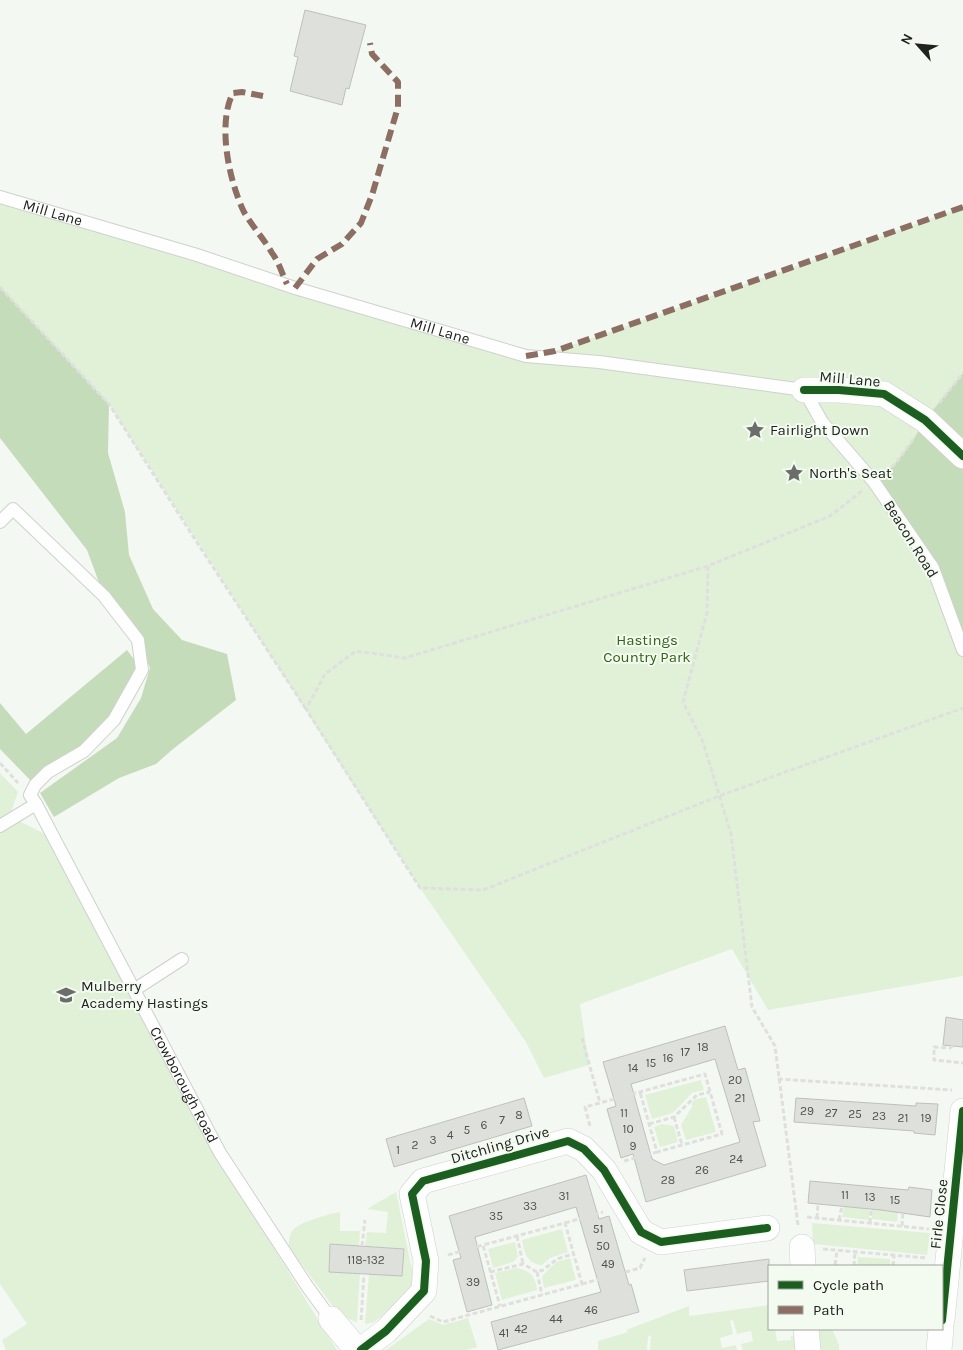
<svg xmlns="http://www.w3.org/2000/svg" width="963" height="1350" font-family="Karla,sans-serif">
  <rect width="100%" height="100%" fill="#f4f8f2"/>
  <g fill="#e0f1d8">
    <path d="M0 197 527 356 555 351 963 207V976L768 1010 732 949 580 1004 589 1065 544 1078 526 1042 420 888 109 404 0 287Z"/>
    <path d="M0 773 18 792 10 815 0 822Z"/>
    <path d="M19 821 47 835 216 1155 337 1350H6L2 1340 27 1324 0 1284V832Z"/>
    <path d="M701 1080 704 1090 692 1093 673 1113 652 1119 645 1095Z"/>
    <path d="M706 1097 716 1132 686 1140 681 1125 692 1107V1102L696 1099Z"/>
    <path d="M662 1124 674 1126 678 1142 660 1147 654 1127Z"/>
    <path d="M396 1192 413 1275V1284L409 1290 398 1302 374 1322 365 1324 369 1274 402 1276 404 1249 365 1246 367 1232 386 1233 388 1212 367 1209Z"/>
    <path d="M844 1206 869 1209V1220L842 1217Z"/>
    <path d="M872 1209 898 1211 897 1222 872 1219Z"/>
    <path d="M340 1212V1231H360L359 1246 330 1244 329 1271 360 1273 357 1322 340 1316 289 1247C289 1240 289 1233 295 1228 304 1221 329 1214 340 1212Z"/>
    <path d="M812 1223 930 1233 927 1255 813 1244Z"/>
    <path d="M562 1229 568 1252 550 1258 542 1265C527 1264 524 1252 522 1240Z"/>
    <path d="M515 1242 518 1257 513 1262 493 1268 488 1249Z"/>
    <path d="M858 1257 890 1259V1266H857Z"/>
    <path d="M570 1258 576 1280 544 1288 542 1276 556 1262Z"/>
    <path d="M516 1268C529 1269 536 1277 537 1290L502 1300 495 1273Z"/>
    <path d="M769 1305V1329H775L777 1341 791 1340V1336L796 1335 798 1350H743L741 1344 753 1341 751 1331 737 1334 733 1320 730 1321 733 1334 720 1338 722 1348 736 1345 737 1350H650L651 1335 648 1337 647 1350H598V1341L628 1332 626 1330 689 1306V1316Z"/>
    <path d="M468 1318 477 1347 466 1350H386L429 1319 443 1325Z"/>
    <path d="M819 1329H832L839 1345V1350H820Z"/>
  </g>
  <g fill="#c5dcba">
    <path d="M0 287 109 404 108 453 125 512 129 555 153 609 182 640 227 654 236 700 173 749 156 764 119 778 54 817 40 793 117 738 141 698 150 668 138 640 104 596 87 550 0 438Z"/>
    <path d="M963 373V650L933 568 874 482 895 464 912 442 925 420Z"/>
    <path d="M127 650 142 670 114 720 35 785 0 749V703L26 734Z"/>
  </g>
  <g fill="#dde0db" stroke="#bec0bd" fill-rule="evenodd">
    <path d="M305 10 366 25 349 89 346 88 342 105 290 91 298 57 294 56Z"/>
    <path d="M946 1017 963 1020V1047L943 1045Z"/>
    <path d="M725 1026 738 1070 745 1068 760 1121 753 1122 766 1166 646 1202 633 1154 621 1158 607 1109 616 1106 603 1062ZM715 1059 740 1142 664 1165 652 1159 631 1084Z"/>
    <path d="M524 1098 532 1126 394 1167 386 1139Z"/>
    <path d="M796 1098 916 1106V1103L938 1104 935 1135 914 1133V1131L794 1122Z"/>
    <path d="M586 1175 599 1219 609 1216 629 1285 631 1284 639 1312 498 1350 491 1322 601 1292 576 1207 475 1237 492 1305 467 1312 453 1260 461 1258 449 1216Z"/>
    <path d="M810 1181 908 1190 909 1187 932 1190 930 1217 881 1210 808 1203Z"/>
    <path d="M330 1244 404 1249 402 1276 329 1272Z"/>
    <path d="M769 1259V1281L687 1291 684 1270Z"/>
  </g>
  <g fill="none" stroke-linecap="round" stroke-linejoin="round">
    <g stroke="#ced1cd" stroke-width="14">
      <g id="service">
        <path id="s1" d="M0 197 197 255 295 288 526 356 599 362 804 390 822 422 874 482 933 568 963 650"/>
        <path id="s2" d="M0 522 13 509 104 596 138 640 142 670 114 720 84 751 48 772 35 785 30 795 36 804 220 1153 307 1286 331 1319"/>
        <path d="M0 826 36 804"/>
        <path d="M134 990 182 959"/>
      </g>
    </g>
    <g stroke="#ced1cd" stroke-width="26">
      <g id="minor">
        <path d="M804 390H839L884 394 925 420 963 456"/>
        <path d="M802 1247 803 1266"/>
        <path d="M331 1319 357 1350"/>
        <path d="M942 1320 963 1111"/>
        <path d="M806 1329 808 1350"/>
        <path d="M361 1350 386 1331 424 1291 426 1261 412 1194 423 1181 568 1141 584 1149 604 1170 641 1232 661 1242 767 1228"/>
        <path d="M939 1350 941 1329"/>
      </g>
    </g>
    <g stroke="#dfe0de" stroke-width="3" stroke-dasharray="5 2.5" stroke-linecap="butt">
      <path d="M0 287 109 404 194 538 306 709"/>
      <path d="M939 403 963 373"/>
      <path d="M886 472 895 464 914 438"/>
      <path d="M862 491 830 516 708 566 405 658 356 651 325 674 306 709 420 888 483 890 719 796 963 708"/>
      <path d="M708 566 707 613 683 702 703 742 731 834 752 1007 775 1046 798 1225"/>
      <path d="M0 763 18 783"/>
      <path d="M582 1038 600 1103"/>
      <path d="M953 1046 950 1048 934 1047V1060L963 1063"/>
      <path d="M778 1079 952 1090"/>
      <path d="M674 1117 682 1145"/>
      <path d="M649 1124 674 1117 697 1095 710 1092"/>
      <path d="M590 1126 585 1107 705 1074 722 1134 657 1152 640 1092"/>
      <path d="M624 1161 657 1152"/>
      <path d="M807 1217 929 1229"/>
      <path d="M817 1218 818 1204"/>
      <path d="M839 1220 842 1206"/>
      <path d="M565 1223 603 1212"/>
      <path d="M870 1223 871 1209"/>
      <path d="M902 1226 903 1212"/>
      <path d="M517 1236 523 1264"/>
      <path d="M362 1246 365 1220"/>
      <path d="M823 1249 927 1258"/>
      <path d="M448 1255 483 1245"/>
      <path d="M835 1265 837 1251"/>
      <path d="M854 1266 855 1252"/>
      <path d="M893 1266 894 1256"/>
      <path d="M490 1272 523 1264 537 1272 543 1270 557 1259 573 1254"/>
      <path d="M537 1272 542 1295"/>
      <path d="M582 1284 640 1268 645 1258"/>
      <path d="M430 1316 443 1322 582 1284 565 1223 483 1245 500 1306"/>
      <path d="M361 1320 364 1274"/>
    </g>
    <use href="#service" stroke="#fdfefd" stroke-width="12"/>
    <use href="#minor" stroke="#fdfefd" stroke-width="25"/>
    <g stroke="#8d6e63" stroke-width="6" stroke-dasharray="12 6" stroke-linecap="butt">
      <path d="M263 96 242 92 233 93C217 124 229 181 244 212 252 226 264 239 272 253 279 262 282 274 287 284"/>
      <path d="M295 288 317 259 342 244 361 223 372 195 398 107V82L372 54 370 43"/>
      <path d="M526 356 555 351 963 207"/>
    </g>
    <g stroke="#f3faf0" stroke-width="11">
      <g id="cycleway">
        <path d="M804 390H839L884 394 925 420 963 456"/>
        <path d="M942 1320 963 1111"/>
        <path d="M361 1350 386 1331 424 1291 426 1261 412 1194 423 1181 568 1141 584 1149 604 1170 641 1232 661 1242 767 1228"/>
      </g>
    </g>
    <use href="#cycleway" stroke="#1b5e20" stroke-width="8"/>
  </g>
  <defs>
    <g id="sight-bare" transform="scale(1.5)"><path d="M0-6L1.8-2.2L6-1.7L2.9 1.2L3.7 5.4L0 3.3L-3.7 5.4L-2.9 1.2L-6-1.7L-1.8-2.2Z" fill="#6a6d69" stroke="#f3faf0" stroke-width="2.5" paint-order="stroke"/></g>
    <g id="school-bare" transform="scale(1.5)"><path d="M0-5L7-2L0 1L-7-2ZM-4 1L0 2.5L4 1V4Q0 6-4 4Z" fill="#6a6d69" stroke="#f3faf0" stroke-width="2.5" paint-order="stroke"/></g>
  </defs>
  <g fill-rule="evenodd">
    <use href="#sight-bare" x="755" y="430"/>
    <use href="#sight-bare" x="794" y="473"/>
    <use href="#school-bare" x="66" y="995"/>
  </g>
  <g text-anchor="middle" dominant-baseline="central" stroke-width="4" stroke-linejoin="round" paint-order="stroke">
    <g font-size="12" fill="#4f524e">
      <text x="703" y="1047">18</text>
      <text x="685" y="1052">17</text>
      <text x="668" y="1058">16</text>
      <text x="651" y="1063">15</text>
      <text x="633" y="1068">14</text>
      <text x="735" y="1080">20</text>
      <text x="740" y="1098">21</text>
      <text x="807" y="1111">29</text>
      <text x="624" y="1113">11</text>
      <text x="831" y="1113">27</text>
      <text x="855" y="1114">25</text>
      <text x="519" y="1115">8</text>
      <text x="879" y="1116">23</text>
      <text x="903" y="1118">21</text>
      <text x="926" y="1118">19</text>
      <text x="502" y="1120">7</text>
      <text x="484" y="1125">6</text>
      <text x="628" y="1129">10</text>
      <text x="467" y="1130">5</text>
      <text x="450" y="1135">4</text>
      <text x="433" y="1140">3</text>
      <text x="415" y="1145">2</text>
      <text x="633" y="1146">9</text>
      <text x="398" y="1150">1</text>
      <text x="736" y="1159">24</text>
      <text x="702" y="1170">26</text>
      <text x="668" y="1180">28</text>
      <text x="845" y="1195">11</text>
      <text x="564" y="1196">31</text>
      <text x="870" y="1197">13</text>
      <text x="895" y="1200">15</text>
      <text x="530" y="1206">33</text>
      <text x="496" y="1216">35</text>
      <text x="598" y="1229">51</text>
      <text x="603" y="1246">50</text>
      <text x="366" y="1260">118-132</text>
      <text x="608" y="1264">49</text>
      <text x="473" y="1282">39</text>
      <text x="591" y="1310">46</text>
      <text x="556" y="1319">44</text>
      <text x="521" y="1329">42</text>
      <text x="504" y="1333">41</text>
    </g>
    <g font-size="15" fill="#20221f" stroke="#f3faf0">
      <text stroke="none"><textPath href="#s1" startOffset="55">Mill Lane</textPath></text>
      <text stroke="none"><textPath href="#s1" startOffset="460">Mill Lane</textPath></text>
      <text transform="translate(850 379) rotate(5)">Mill Lane</text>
      <text transform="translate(911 539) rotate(58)">Beacon Road</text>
      <text stroke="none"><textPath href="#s2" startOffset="730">Crowborough Road</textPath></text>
      <text transform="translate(500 1145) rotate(-16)">Ditchling Drive</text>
      <text transform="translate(939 1214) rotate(-84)">Firle Close</text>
    </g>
    <g font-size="15" fill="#20221f" stroke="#f3faf0" text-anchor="start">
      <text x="770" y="430">Fairlight Down</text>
      <text x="809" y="473">North's Seat</text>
      <text x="81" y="986">Mulberry<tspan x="81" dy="17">Academy Hastings</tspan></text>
    </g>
    <g font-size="15" fill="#336316" stroke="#f3faf0">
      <text x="647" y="640">Hastings<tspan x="647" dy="17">Country Park</tspan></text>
    </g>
  </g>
  <rect x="768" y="1265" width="175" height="65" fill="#f3faf0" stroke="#9fa49c"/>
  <rect x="778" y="1281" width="25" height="8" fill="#1b5e20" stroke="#9fa49c"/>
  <text x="813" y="1290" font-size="15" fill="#20221f">Cycle path</text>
  <rect x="778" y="1306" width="25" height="8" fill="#8d6e63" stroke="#9fa49c"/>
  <text x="813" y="1315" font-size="15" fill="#20221f">Path</text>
  <g transform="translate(918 45) rotate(297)" stroke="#f3faf0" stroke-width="4" paint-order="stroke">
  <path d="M0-4L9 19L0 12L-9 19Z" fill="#20221f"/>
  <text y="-8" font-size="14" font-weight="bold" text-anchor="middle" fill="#20221f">N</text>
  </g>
</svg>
